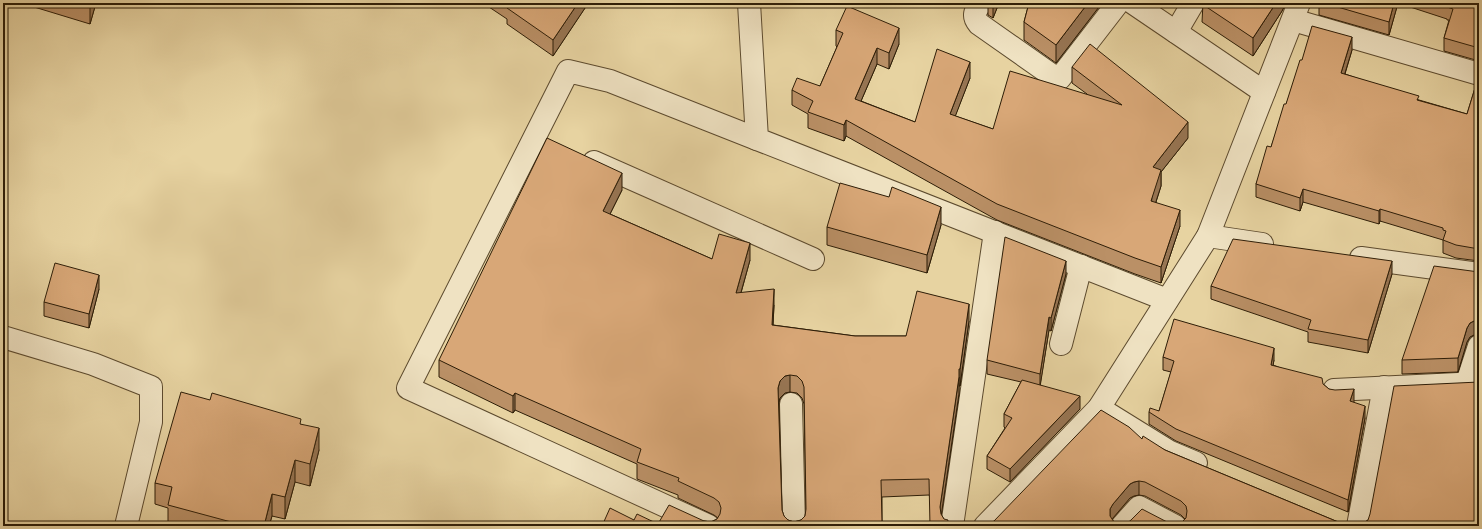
<svg xmlns="http://www.w3.org/2000/svg" width="1482" height="529" font-family="'Old Standard TT',serif">
  <rect width="100%" height="100%" fill="#e7d3a1"/>
  <filter id="stains"><feTurbulence type="fractalNoise" baseFrequency=".005" numOctaves="4"/><feColorMatrix values="0 0 0 0 .2 0 0 0 0 .09 0 0 0 0 .02 0 0 0 .5 -.17"/></filter>
  <radialGradient id="worn" r=".72"><stop offset=".6" stop-color="#630" stop-opacity="0"/><stop offset="1" stop-color="#630" stop-opacity=".3"/></radialGradient>
  <g fill="none" stroke-linecap="round" stroke-linejoin="round">
    <g stroke="#5c4a2e" stroke-width="24">
      <g id="minor">
        <path d="M749 3 757 139 1167 300"/>
        <path d="M981 3C975 11 972 16 979 24L1053 76 1060 78 1118 3"/>
        <path d="M1133 3 1264 92"/>
        <path d="M1293 20 1479 74"/>
        <path d="M1176 32 1193 3"/>
        <path d="M594 162 813 259"/>
        <path d="M1208 236 1262 244"/>
        <path d="M1361 258 1479 274"/>
        <path d="M3 337 93 364 151 387V422L126 526"/>
        <path d="M1061 344 1081 266"/>
        <path d="M1467 383 1479 346"/>
        <path d="M1334 390 1479 383"/>
        <path d="M791 404 794 526"/>
        <path d="M1099 408 1170 452 1196 463"/>
        <path d="M709 526 408 388 568 71 610 81 757 139"/>
        <path d="M952 526 995 232"/>
        <path d="M985 526 1099 408 1208 236 1299 3"/>
        <path d="M1122 526 1139 507 1175 526"/>
        <path d="M1358 526 1384 387"/>
      </g>
    </g>
    <use href="#minor" stroke="#efe2c2" stroke-width="22"/>
  </g>
  <g fill="#ba9066" stroke="#2d1d07" fill-rule="evenodd">
    <path d="M21 3H96L90 24Z"/>
    <path d="M483 3H585V8L553 56 507 24V19Z"/>
    <path d="M988 3H999L993 18 988 15Z"/>
    <path d="M1029 3H1102L1056 63 1024 40V22Z"/>
    <path d="M1203 3H1286L1282 11 1253 56 1202 22Z"/>
    <path d="M1319 3H1479V61L1444 51V38L1449 20H1447V19L1398 3 1389 35 1319 15Z"/>
    <path d="M836 30 899 44 889 69 877 64 861 101 915 122 970 78 955 116 993 129 1087 94 1072 83V67L1188 138 1161 172V186L1156 202 1180 226 1161 283 1135 274 997 220 846 136 844 141 808 128V114L792 105V90L820 86 837 47 836 46Z"/>
    <path d="M1352 50 1345 74 1419 100 1467 114 1479 75V261L1456 258 1443 253V240L1380 221 1379 224 1303 202 1300 211 1256 197V184L1271 147 1302 60Z"/>
    <path d="M622 190 610 214 712 259 750 260 741 293 774 305 773 325 855 336H906L969 321 960 386H959V394L941 515 948 526 929 495 882 497V526H602L634 520 658 524 704 521 711 522 717 519 718 518 714 515 678 498V495L637 479V464L515 410 513 413 439 377V360ZM790 392 797 393 802 398 804 404 806 511 805 516 801 520 794 522 788 520 784 516 782 510 779 403 780 398 785 393Z"/>
    <path d="M941 225 927 273 827 245V227Z"/>
    <path d="M1477 272H1479V334H1476L1470 337 1467 342 1458 372 1402 374V360Z"/>
    <path d="M1066 274 1051 331 1049 330 1040 385 1080 409 1010 482 987 469V456L1005 428 1004 427V414L1021 382 987 374V360Z"/>
    <path d="M1392 274 1368 353 1308 342V332L1211 299V286Z"/>
    <path d="M99 289 89 328 44 316V302Z"/>
    <path d="M1163 357 1274 360 1273 365 1323 384 1329 389 1353 402 1365 418 1348 512 1176 441 1149 424V412L1159 411 1171 372 1163 370Z"/>
    <path d="M301 424 319 450 310 486 295 482 285 519 272 516 269 526H168V508L155 504V483Z"/>
    <path d="M1142 439 1165 450 1343 524H1362L1368 520 1479 526H987ZM1139 495 1145 496 1181 515 1185 519 1182 522 1176 524 1169 523 1119 524 1114 522 1112 519 1113 518 1130 498 1134 496Z"/>
  </g>
  <g fill="#977553" stroke="#2d1d07">
    <path d="M91 3H96L90 24V7Z"/>
    <path d="M578 3H585V8L553 56V40Z"/>
    <path d="M993 3H999L993 18Z"/>
    <path d="M1088 3H1102L1056 63V45Z"/>
    <path d="M1276 3H1286L1282 11 1253 56V38Z"/>
    <path d="M1394 3H1398L1389 35V22Z"/>
    <path d="M899 28V44L889 69V53Z"/>
    <path d="M1352 37V50L1341 86V73Z"/>
    <path d="M877 48V64L855 115V99Z"/>
    <path d="M970 62V78L950 130V114Z"/>
    <path d="M846 120V136L844 141V125Z"/>
    <path d="M1188 122V138L1161 172V186L1151 217 1153 167Z"/>
    <path d="M622 173V190L603 228V211Z"/>
    <path d="M1303 189V202L1300 211V198Z"/>
    <path d="M941 207V225L927 273V255Z"/>
    <path d="M1380 209V221L1379 224V211Z"/>
    <path d="M1180 210V226L1161 283V267Z"/>
    <path d="M750 243V260L736 310V293Z"/>
    <path d="M1066 261V274L1051 331V318Z"/>
    <path d="M1392 261V274L1368 353V340Z"/>
    <path d="M99 275V289L89 328V314Z"/>
    <path d="M774 289V305L772 342V325Z"/>
    <path d="M969 304V321L960 386V369Z"/>
    <path d="M1049 317V330L1040 387V374Z"/>
    <path d="M1476 320V334L1470 337 1467 342 1458 372V358L1467 328 1470 323Z"/>
    <path d="M1274 348V360L1271 377V365Z"/>
    <path d="M790 375V392L785 393 780 398 778 404V388L780 381 785 376Z"/>
    <path d="M959 377V394L940 524V507Z"/>
    <path d="M1354 389V402L1350 413V401Z"/>
    <path d="M515 393V410L513 413V396Z"/>
    <path d="M1080 396V409L1010 482V469Z"/>
    <path d="M1365 406V418L1348 512V500Z"/>
    <path d="M319 428V450L310 486V464Z"/>
    <path d="M295 460V482L285 519V497Z"/>
    <path d="M1139 481V495L1134 496 1130 498 1113 518 1110 523V509L1113 504 1130 484 1134 482Z"/>
    <path d="M272 494V516L269 526H264Z"/>
  </g>
  <g fill="#d8a777" stroke="#2d1d07" fill-rule="evenodd">
    <path d="M78 3H91L90 7Z"/>
    <path d="M506 3H578L553 40 507 8 509 5Z"/>
    <path d="M1029 3H1088L1056 45 1024 22Z"/>
    <path d="M1203 3H1276L1253 38 1202 4Z"/>
    <path d="M1324 3H1394L1389 22Z"/>
    <path d="M1439 3H1479V48L1444 38 1453 9 1447 7 1448 6Z"/>
    <path d="M847 6 899 28 889 53 877 48 855 99 915 122 937 49 970 62 950 114 993 129 1010 71 1122 105 1072 67 1090 44 1188 122 1153 167 1161 170 1151 201 1180 210 1161 267 1135 258 997 204 846 120 844 125 808 112 813 101 792 90 797 78 820 86 843 33 836 30Z"/>
    <path d="M1312 26 1352 37 1341 73 1419 96 1417 100 1467 114 1479 75V249L1456 245 1443 240 1446 231 1443 230V228L1380 209 1379 211 1303 189 1300 198 1256 184 1267 146 1271 147 1284 104H1286L1300 60H1302Z"/>
    <path d="M547 138 622 173 603 211 712 259 719 234 750 243 736 293 774 289 772 325 855 336H906L917 291 969 304 960 369H959V377L940 507 941 514 944 519 948 520 947 526H930L929 479 881 480 882 522 845 523V526H602L610 508 634 520 637 514 658 524 669 505 704 521 711 522 717 519 720 514 721 508 719 502 714 498 678 481 679 478 637 462 641 449 515 393 513 396 439 360ZM790 375 797 376 802 381 804 387 806 509 805 516 801 520 794 522 788 520 784 516 782 510 778 388 780 381 785 376Z"/>
    <path d="M840 183 889 197 892 187 941 207 927 255 827 227Z"/>
    <path d="M1005 237 1066 261 1051 318 1049 317 1040 374 987 360Z"/>
    <path d="M1233 239 1392 261 1368 340 1308 329 1311 320 1211 286Z"/>
    <path d="M55 263 99 275 89 314 44 302Z"/>
    <path d="M1434 266 1479 272V320H1476L1470 323 1467 328 1458 358 1402 360Z"/>
    <path d="M1174 319 1274 348 1271 365 1322 378 1323 384 1329 389 1335 390 1354 389 1350 401 1365 406 1348 500 1176 429 1149 412 1150 408 1159 411 1174 361 1163 357Z"/>
    <path d="M1022 380 1080 396 1010 469 987 456 1012 418 1004 414Z"/>
    <path d="M1479 382V526H987L989 524 994 521 1101 410 1129 427 1142 439 1143 436 1165 450 1343 524H1362L1368 520 1370 514 1394 386ZM1139 481 1145 482 1181 501 1186 506 1187 511 1186 518 1182 522 1176 524 1169 523 1142 509 1131 520 1126 524H1119L1114 522 1110 516V509L1113 504 1130 484 1134 482Z"/>
    <path d="M181 392 210 400 212 393 301 419 300 424 319 428 310 464 295 460 285 497 272 494 264 526H246L168 505 172 487 155 483Z"/>
  </g>
  <rect width="1482" height="529" fill="none" stroke="#e7d3a1" stroke-width="16"/>
  <rect x="4" y="4" width="1474" height="521" fill="none" stroke="#2d1d07" stroke-width="2"/>
  <rect x="8" y="8" width="1466" height="513" fill="none" stroke="#2d1d07"/>
  <rect width="100%" height="100%" filter="url(#stains)"/>
  <rect width="100%" height="100%" fill="url(#worn)"/>
</svg>
